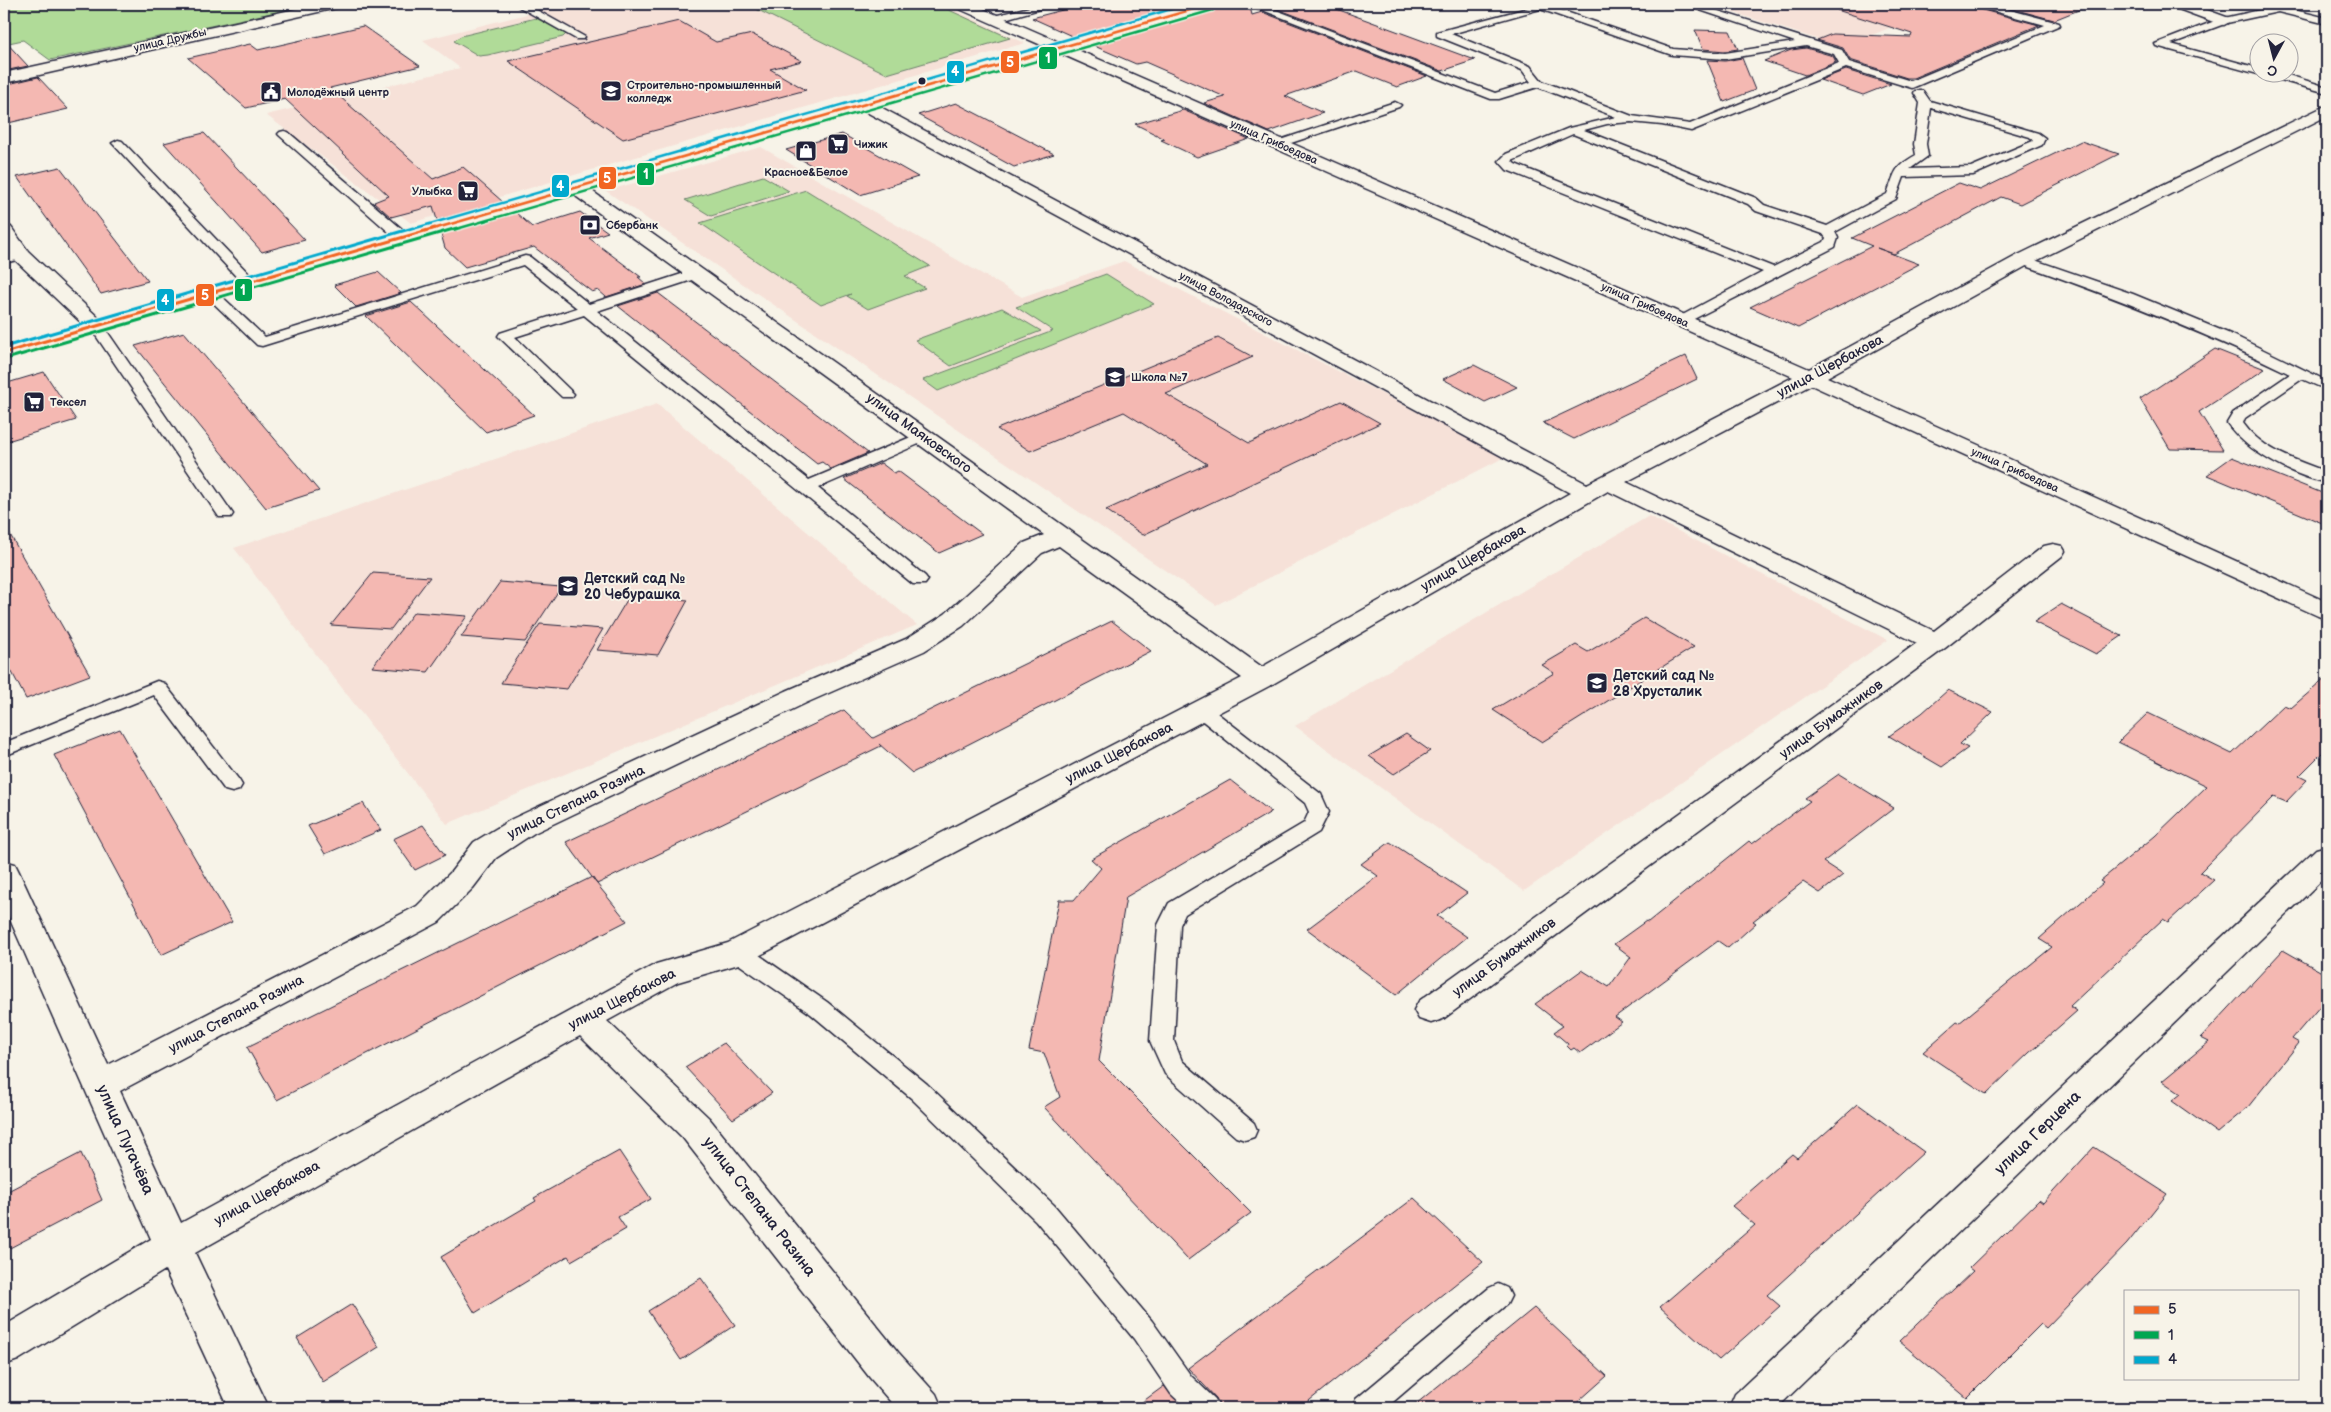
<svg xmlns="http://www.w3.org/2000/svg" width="2331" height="1412" font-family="'Balsamiq Sans',sans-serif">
  <rect width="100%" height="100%" fill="#f7f3e8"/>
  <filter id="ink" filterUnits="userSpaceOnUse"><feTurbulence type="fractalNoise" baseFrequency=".02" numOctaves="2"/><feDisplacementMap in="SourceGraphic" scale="10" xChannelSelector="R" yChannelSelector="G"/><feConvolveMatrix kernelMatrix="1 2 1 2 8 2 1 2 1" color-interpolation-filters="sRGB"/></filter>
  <g filter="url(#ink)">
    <g fill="#f6e1d8">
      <path d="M567 4H942L1025 43 411 223 266 115 460 68 423 40Z"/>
      <path d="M1706 4H1949L1842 47Z"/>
      <path d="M761 147 1022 297 1124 261 1505 457 1216 605 606 191Z"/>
      <path d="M657 404 917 625 447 824 234 548Z"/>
      <path d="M1649 516 1888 640 1524 891 1295 726Z"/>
    </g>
    <g fill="#b0db98" stroke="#697e6a">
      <path d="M4 4H314L50 60 23 40 4 44Z"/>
      <path d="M746 4H936L1010 38 887 74Z"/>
      <path d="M536 18 566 34 563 37 488 55 479 56 454 41 461 36Z"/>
      <path d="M763 176 789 191 711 216 685 200Z"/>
      <path d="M806 190 930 266 905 276 925 288 868 309 847 296 851 294 821 305 700 223Z"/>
      <path d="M1106 274 1154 304 938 391 923 380 1053 331 1016 307Z"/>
      <path d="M1002 308 1041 331 951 366 915 340Z"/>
    </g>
    <g fill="#f4b8b2" stroke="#22223b">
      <path d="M1085 4H1190L1074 37 1032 18Z"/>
      <path d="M1220 4H1245L1250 7 1252 15 1262 12 1427 76 1397 87 1357 71 1285 96 1323 113 1269 132 1204 103 1225 97 1145 62 1136 64 1092 45 1217 9Z"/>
      <path d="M1289 4H1323L1475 60 1442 71 1275 8Z"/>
      <path d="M1838 4H1971L1975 8 2039 25 1913 78H1907L1850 60 1843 48 1817 40 1832 34 1911 37 1912 34 1837 10Z"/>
      <path d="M1994 4H2091V5L2054 20Z"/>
      <path d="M679 21 716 42 752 34 802 61 770 69 806 90 623 139 508 61Z"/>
      <path d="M363 26 420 66 330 88 433 179 463 167 503 202 437 220 433 206 391 217 374 202 389 196 285 99 246 108 188 58 250 44 258 50Z"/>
      <path d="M1695 30 1730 31 1738 49 1725 51 1703 49Z"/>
      <path d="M4 40 28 66 4 71Z"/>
      <path d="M1806 48 1833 56 1836 62 1805 75 1764 61 1791 50Z"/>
      <path d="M1742 58 1755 90 1724 102 1707 60 1725 61Z"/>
      <path d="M1846 70 1891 84 1863 95 1820 80Z"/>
      <path d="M38 77 68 109 4 124V85Z"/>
      <path d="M956 103 1054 154 1014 167 918 115Z"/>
      <path d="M1183 110 1249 139 1197 157 1161 140 1165 139 1135 124Z"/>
      <path d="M204 133 305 240 262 252 164 143Z"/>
      <path d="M842 134 851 139 918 177 860 195 786 150Z"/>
      <path d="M2081 141 2119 154 2020 204 2001 197 1894 254 1877 248 1919 264 1798 328 1750 307 1872 246 1852 238 1959 183 1980 190Z"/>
      <path d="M60 167 148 281 101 294 17 177Z"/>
      <path d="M515 212 532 227 580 212 608 232 589 238 641 277H638L646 284 606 297 598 290 592 292 534 247 465 267 445 248 441 234Z"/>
      <path d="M378 272 401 293 356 307 334 285Z"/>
      <path d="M658 293 868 453 831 469 822 462 817 464 618 306Z"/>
      <path d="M411 302 534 415 486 432 366 316Z"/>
      <path d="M184 332 319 491 266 508 135 346Z"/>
      <path d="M1218 338 1253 357 1166 394 1249 443 1341 401 1380 423 1143 535 1106 510 1207 464 1124 412 1030 451 997 429Z"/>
      <path d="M2215 349 2265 369 2199 412 2223 450 2170 449 2140 399Z"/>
      <path d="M1686 356 1697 379 1574 439 1543 423Z"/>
      <path d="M1474 365 1517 387 1485 402 1443 379Z"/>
      <path d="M44 372 76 420 4 442V384Z"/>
      <path d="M2232 457 2327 495V525L2207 475Z"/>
      <path d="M881 463 894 473 898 471 982 534 939 553 844 479Z"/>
      <path d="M4 524 90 675 26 699 4 657Z"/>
      <path d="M373 573 430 577 391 629 331 625Z"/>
      <path d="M500 582 561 587 525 642 461 637Z"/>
      <path d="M630 595 688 600 658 655 597 650Z"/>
      <path d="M2061 604 2122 636 2096 654 2034 622Z"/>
      <path d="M414 612 467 616 428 672 372 667Z"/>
      <path d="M1644 618 1694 647 1542 742 1493 710 1554 673 1542 665 1576 645 1588 652Z"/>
      <path d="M1112 621 1151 651 912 773 879 744 881 746 597 884 627 921 277 1100 247 1047 592 877 597 884 566 842 844 710 873 738Z"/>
      <path d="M540 624 603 629 567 689 501 683Z"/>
      <path d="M2327 677V748L2299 776 2307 780 2286 802 2274 797 2200 872 2214 880 2168 922 2163 919 2070 1006 2077 1011 2029 1053 1986 1094 1923 1052 1957 1022 1959 1023 2052 947 2039 939 2103 883 2100 881 2155 836 2207 786 2118 742 2148 713 2232 754 2284 705 2291 708Z"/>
      <path d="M1948 690 1993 712 1960 744 1968 748 1942 767 1889 736 1922 713Z"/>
      <path d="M120 729 232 922 161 955 54 755Z"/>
      <path d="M1406 734 1430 751 1394 774 1369 756Z"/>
      <path d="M1839 774 1894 808 1823 862 1843 875 1820 893 1803 882 1753 921 1756 923 1728 948 1718 941 1615 1017 1622 1022 1580 1053 1574 1048 1571 1050 1567 1046 1568 1044 1554 1032 1563 1026 1535 1004 1582 970 1609 987 1631 957 1614 944 1646 921 1648 922 1749 841 1752 844 1810 801 1805 798Z"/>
      <path d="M1230 780 1271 812 1126 897 1099 1061 1251 1213 1188 1260 1044 1107 1060 1097 1044 1053 1029 1050 1059 900H1074L1101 868 1091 859Z"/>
      <path d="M363 803 381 830 325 854 308 826Z"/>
      <path d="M423 825 445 855 415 870 393 839Z"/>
      <path d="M1390 842 1467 893 1437 916 1467 937 1396 995 1307 929 1378 876 1361 864Z"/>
      <path d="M2283 950 2327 975V998L2292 1039 2299 1043 2248 1107 2217 1133 2172 1101 2181 1094 2162 1081 2209 1042 2201 1038Z"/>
      <path d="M724 1043 772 1093 733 1119 685 1067Z"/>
      <path d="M1858 1104 1924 1152 1767 1295 1780 1306 1719 1360 1660 1307 1755 1225 1732 1206 1792 1154 1797 1158Z"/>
      <path d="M2094 1147 2167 1194 2127 1244 2046 1328 2041 1324 1967 1398 1899 1341 1973 1271 1969 1268 2039 1200 2043 1203Z"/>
      <path d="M619 1151 651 1199 618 1217 626 1229 571 1261 568 1256 475 1313 441 1257 536 1201 534 1198Z"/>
      <path d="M81 1153 102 1200 4 1251V1193Z"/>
      <path d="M1414 1198 1483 1262 1300 1408H1221L1216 1398 1188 1368Z"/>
      <path d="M701 1278 735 1325 681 1360 648 1311Z"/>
      <path d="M352 1304 379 1347 323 1382 297 1338Z"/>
      <path d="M1534 1308 1607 1376 1571 1408H1411Z"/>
      <path d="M1164 1386 1184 1408H1134Z"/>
    </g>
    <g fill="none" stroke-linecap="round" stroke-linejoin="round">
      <g stroke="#22223b" stroke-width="3">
        <g id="service">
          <path d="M514 4H526L585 37 584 39H576Z"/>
          <path d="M1041 4H1057L994 22 989 19 990 17Z"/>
          <path d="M1247 4H1260L1495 93 1531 82 1522 70 1437 36V32L1543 4 1673 49 1725 53 1795 42 1682 4H1696L1842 50 1849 62 1911 81 2045 25 1975 6 1973 4H1988L2059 23 2060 25 1912 88 1846 68 1691 131 1662 125 1631 122 1607 124 1584 130 1756 198 1764 205 1827 226 1887 194C1896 171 1893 168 1916 155L1914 144 1920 103 1914 93 1915 91H1923L1930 101 2038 133 2045 138 2042 145 1973 175 1904 177 1896 199 1835 232 1838 238 1835 247 1682 325 1677 324 1675 321 1677 318 1763 272 1507 170 1499 161 1506 154 1569 128 1616 117 1538 87 1499 99H1491ZM1540 9 1672 55 1725 59 1806 46 1834 54 1839 63 1690 124 1632 116 1542 81 1530 66 1451 34ZM1931 108 2030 137 2033 141 1971 167 1910 169 1928 156 1926 144ZM1573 134 1748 204 1756 211 1823 234 1826 238 1824 242 1773 267 1515 164 1512 161Z"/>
          <path d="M2278 6 2327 18V24L2278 12 2227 23 2171 44 2258 68V72H2278L2327 87V93L2156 46 2155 44 2220 19Z"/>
          <path d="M1395 102 1401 105 1399 107 1282 146H1274L1272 144 1274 142Z"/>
          <path d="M284 131 288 132 409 235 410 238 409 241H399L280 136 278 134 280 132Z"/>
          <path d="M118 140 122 141 254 279 256 282 254 285H244L114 145 112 143Z"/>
          <path d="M21 251 26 252 28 255 26 258 4 263V255Z"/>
          <path d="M525 256 530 257 589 304 691 271H701L703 274 701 277 597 311 809 480 918 434H928L931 437 928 440 818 488 925 576 928 580 925 584H913L584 315 515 337 574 394 572 397H562L498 336 500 333 577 308 523 265 262 346 257 345 203 293 205 290H215L265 337Z"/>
          <path d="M2023 256 2133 294 2235 336 2327 381V390L2302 379 2245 418 2243 423C2263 451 2296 460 2327 472V483C2292 475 2248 453 2227 423L2233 413 2290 374C2202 331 2111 296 2018 263L2016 260 2018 257Z"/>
          <path d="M97 323 102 324 233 514 231 517H219L217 514 90 327Z"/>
          <path d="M157 681 164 683 239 780 242 785 239 790 232 792 225 790 154 695 4 756V743Z"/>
          <path d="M1201 704 1208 706 1321 794 1329 812 1319 832 1185 914 1180 925 1174 1041 1182 1061 1254 1123 1257 1130 1254 1137 1245 1140 1236 1137 1165 1074 1150 1041 1158 925 1169 903 1304 823 1309 812 1305 803 1194 714 1192 710 1194 706Z"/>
          <path d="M738 944 746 946 827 1002 927 1084 1054 1205 1152 1321 1191 1376 1215 1399 1219 1408H1186L1171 1394 1134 1339 1036 1221 911 1098 811 1014 730 958 727 952 730 946Z"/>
          <path d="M1498 1284 1507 1288 1511 1296 1507 1304 1386 1408H1352L1356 1399 1489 1288Z"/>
        </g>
      </g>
      <g stroke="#22223b" stroke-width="3">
        <g id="minor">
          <path d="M318 4H343L336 8 4 83V73Z"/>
          <path d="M953 4H972L1809 369 2016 256 2327 105V116L2030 264 1827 377 2327 602V619L2318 616 1811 385 1626 482 1934 631 2044 546 2053 544 2062 546 2065 551 2062 556 1945 648 1443 1019 1431 1023 1419 1019 1414 1010 1419 1001 1917 643 1608 491 1271 685 749 961 678 982 607 1021 709 1118 898 1352 936 1394 942 1408H896L870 1378 683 1138 580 1036 195 1253 269 1408H229L165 1270 18 1360 4 1365V1326L151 1239 4 906V861L15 864 19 872 108 1065 417 906 451 872 474 842 512 819 786 691 906 639 945 614 1024 543 1044 535 570 192 567 188 570 184H582L1262 667 1570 493 859 108 857 105 859 102H871L1587 484 1793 377 955 7ZM1059 546 1242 678 728 943 656 964 181 1223 120 1091 439 922 473 888 496 858 534 833 806 703 924 651 963 626 1042 553Z"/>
          <path d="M2171 4H2191L2229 18 2231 21 2224 25 2219 24 2173 7Z"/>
          <path d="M4 225 11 227 28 251 104 323 107 327 104 331 97 333 90 331 14 259 4 244Z"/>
          <path d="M2327 846V875L1777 1408H1729L1735 1394 2316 849Z"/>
        </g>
      </g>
      <g stroke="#22223b" stroke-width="3">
        <path id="secondary" d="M1196 4H1218L1216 7 4 359V347Z"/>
      </g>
      <use href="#service" fill="#f7f3e8" fill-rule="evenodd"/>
      <use href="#minor" fill="#f7f3e8" fill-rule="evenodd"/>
      <use href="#secondary" fill="#f7f3e8" fill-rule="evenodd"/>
      <g stroke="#f7f3e8" stroke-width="5">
        <path id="bus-1-far1" d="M430 230 1211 4"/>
      </g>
      <g stroke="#f7f3e8" stroke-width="6">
        <path id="bus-1" d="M4 353 435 228"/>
      </g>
      <g stroke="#f7f3e8" stroke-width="5">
        <path id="bus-2-far1" d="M453 230 1213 10"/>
      </g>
      <g stroke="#f7f3e8" stroke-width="6">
        <path id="bus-2" d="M6 359 457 228"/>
      </g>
      <g stroke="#f7f3e8" stroke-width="5">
        <path id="bus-3-far1" d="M409 230 1189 4"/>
      </g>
      <g stroke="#f7f3e8" stroke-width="6">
        <path id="bus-3" d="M4 347 413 228"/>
      </g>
      <use href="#bus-1-far1" stroke="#f26522" stroke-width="2.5"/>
      <use href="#bus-1" stroke="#f26522" stroke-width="3"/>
      <use href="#bus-2-far1" stroke="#00a651" stroke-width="2.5"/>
      <use href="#bus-2" stroke="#00a651" stroke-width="3"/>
      <use href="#bus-3-far1" stroke="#00a9ce" stroke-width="2.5"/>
      <use href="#bus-3" stroke="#00a9ce" stroke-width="3"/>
    </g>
  </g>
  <defs>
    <g id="university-square" transform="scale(1.125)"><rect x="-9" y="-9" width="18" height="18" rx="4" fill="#22223b" stroke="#f7f3e8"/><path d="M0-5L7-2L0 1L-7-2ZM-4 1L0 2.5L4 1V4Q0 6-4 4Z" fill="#fff"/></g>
    <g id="civic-square" transform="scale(1.125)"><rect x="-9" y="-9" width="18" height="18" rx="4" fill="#22223b" stroke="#f7f3e8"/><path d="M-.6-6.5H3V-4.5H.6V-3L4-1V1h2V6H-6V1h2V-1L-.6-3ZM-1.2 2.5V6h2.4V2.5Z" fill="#fff"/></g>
    <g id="supermarket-square" transform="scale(1.125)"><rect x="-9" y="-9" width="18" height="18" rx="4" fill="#22223b" stroke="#f7f3e8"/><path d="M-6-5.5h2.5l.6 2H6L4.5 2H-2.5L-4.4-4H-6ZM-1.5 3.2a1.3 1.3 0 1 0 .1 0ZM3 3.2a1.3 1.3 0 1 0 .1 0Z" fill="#fff"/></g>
    <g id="shop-square" transform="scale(1.125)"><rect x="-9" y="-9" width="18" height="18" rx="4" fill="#22223b" stroke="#f7f3e8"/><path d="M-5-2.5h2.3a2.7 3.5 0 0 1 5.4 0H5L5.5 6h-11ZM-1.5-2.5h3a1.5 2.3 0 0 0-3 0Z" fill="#fff"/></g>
    <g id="bank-square" transform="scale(1.125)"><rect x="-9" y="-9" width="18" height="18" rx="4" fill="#22223b" stroke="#f7f3e8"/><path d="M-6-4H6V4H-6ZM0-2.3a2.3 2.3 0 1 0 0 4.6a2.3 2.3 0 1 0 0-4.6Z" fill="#fff"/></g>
    <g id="school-square" transform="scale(1.125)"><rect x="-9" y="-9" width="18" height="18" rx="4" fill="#22223b" stroke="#f7f3e8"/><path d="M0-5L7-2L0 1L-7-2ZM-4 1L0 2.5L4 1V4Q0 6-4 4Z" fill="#fff"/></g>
  </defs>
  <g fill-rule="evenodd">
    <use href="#university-square" x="611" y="91"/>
    <use href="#civic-square" x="271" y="92"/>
    <use href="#supermarket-square" x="838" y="144"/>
    <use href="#shop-square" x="806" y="151"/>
    <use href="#supermarket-square" x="468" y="191"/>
    <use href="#bank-square" x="590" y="225"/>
    <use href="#school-square" x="1115" y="377"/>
    <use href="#supermarket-square" x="34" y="402"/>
    <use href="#school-square" x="568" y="586"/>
    <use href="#school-square" x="1597" y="683"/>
  </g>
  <circle fill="#22223b" stroke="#f7f3e8" stroke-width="2" cx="922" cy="81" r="4.5"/>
  <g text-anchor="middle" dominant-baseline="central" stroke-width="4" stroke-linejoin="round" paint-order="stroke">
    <g font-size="11" fill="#22223b" stroke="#f7f3e8">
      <text transform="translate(170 40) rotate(-13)">улица Дружбы</text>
      <text transform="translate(1274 142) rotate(24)">улица Грибоедова</text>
      <text transform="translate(1226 299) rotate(28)">улица Володарского</text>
      <text transform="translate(1645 305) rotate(24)">улица Грибоедова</text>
      <text transform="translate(2015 470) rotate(24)">улица Грибоедова</text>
    </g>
    <g font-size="11" font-weight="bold" fill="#22223b" stroke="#f7f3e8" text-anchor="start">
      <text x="627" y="85">Строительно-промышленный<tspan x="627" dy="13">колледж</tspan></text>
      <text x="287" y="92">Молодёжный центр</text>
      <text x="854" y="144">Чижик</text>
      <text x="806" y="172" text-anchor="middle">Красное&amp;Белое</text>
      <text x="452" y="191" text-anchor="end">Улыбка</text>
      <text x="606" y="225">Сбербанк</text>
      <text x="1131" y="377">Школа №7</text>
      <text x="50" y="402">Тексел</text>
    </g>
    <g font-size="14" fill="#22223b" stroke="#f7f3e8">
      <text transform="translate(1830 366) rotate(-28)">улица Щербакова</text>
      <text transform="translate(919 433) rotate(36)">улица Маяковского</text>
      <text transform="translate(1473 558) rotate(-30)">улица Щербакова</text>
      <text transform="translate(1831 719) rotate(-36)">улица Бумажников</text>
      <text transform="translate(1119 753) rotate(-27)">улица Щербакова</text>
      <text transform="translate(576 802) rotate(-26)">улица Степана Разина</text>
      <text transform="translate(1504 957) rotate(-36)">улица Бумажников</text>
      <text transform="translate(622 999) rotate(-27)">улица Щербакова</text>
      <text transform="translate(236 1014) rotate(-28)">улица Степана Разина</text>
      <text transform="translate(267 1193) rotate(-29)">улица Щербакова</text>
    </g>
    <g font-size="14" font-weight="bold" fill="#22223b" stroke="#f7f3e8" text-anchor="start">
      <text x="584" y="578">Детский сад №<tspan x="584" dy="16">20 Чебурашка</tspan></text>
      <text x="1613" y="675">Детский сад №<tspan x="1613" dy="16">28 Хрусталик</tspan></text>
    </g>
    <g font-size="16" fill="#22223b" stroke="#f7f3e8">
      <text transform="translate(2038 1133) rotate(-44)">улица Герцена</text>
      <text transform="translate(125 1140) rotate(66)">улица Пугачёва</text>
      <text transform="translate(759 1207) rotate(52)">улица Степана Разина</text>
    </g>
  </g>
  <g stroke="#f7f3e8" stroke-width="2">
    <rect x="1038" y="46" width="20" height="24" rx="5" fill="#00a651"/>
    <rect x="1000" y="50" width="20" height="24" rx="5" fill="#f26522"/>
    <rect x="946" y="60" width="19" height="24" rx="5" fill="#00a9ce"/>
    <rect x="636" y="162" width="19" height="24" rx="5" fill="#00a651"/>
    <rect x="598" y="166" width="19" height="24" rx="5" fill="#f26522"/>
    <rect x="551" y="174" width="19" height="24" rx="5" fill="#00a9ce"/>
    <rect x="234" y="278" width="19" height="24" rx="5" fill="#00a651"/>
    <rect x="195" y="283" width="20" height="24" rx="5" fill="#f26522"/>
    <rect x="156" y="288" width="19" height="24" rx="5" fill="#00a9ce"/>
  </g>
  <g font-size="14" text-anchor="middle" font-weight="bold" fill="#fff">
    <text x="1048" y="63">1</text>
    <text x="1010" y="67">5</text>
    <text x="955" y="76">4</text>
    <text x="646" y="179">1</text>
    <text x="607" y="183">5</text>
    <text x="560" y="191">4</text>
    <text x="243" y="295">1</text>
    <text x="205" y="300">5</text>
    <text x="165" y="305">4</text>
  </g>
  <rect width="2331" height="1412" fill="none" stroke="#f7f3e8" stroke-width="20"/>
  <rect x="10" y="10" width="2311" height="1392" fill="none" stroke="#22223b" stroke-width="2" filter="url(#ink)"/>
  <rect x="2124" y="1290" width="175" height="90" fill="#f7f3e8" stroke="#a29fa3"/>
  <rect x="2134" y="1306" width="25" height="8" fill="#f26522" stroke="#a29fa3"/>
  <text x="2168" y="1314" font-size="15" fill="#22223b">5</text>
  <rect x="2134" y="1331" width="25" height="8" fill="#00a651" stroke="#a29fa3"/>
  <text x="2168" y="1340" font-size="15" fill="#22223b">1</text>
  <rect x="2134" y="1356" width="25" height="8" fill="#00a9ce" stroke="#a29fa3"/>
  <text x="2168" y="1364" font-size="15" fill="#22223b">4</text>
  <g transform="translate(2274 58) rotate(187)"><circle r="24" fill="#f7f3e8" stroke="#a29fa3"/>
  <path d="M0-4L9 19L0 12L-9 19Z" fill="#22223b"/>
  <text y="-8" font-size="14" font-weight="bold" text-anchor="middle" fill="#22223b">С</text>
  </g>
</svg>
